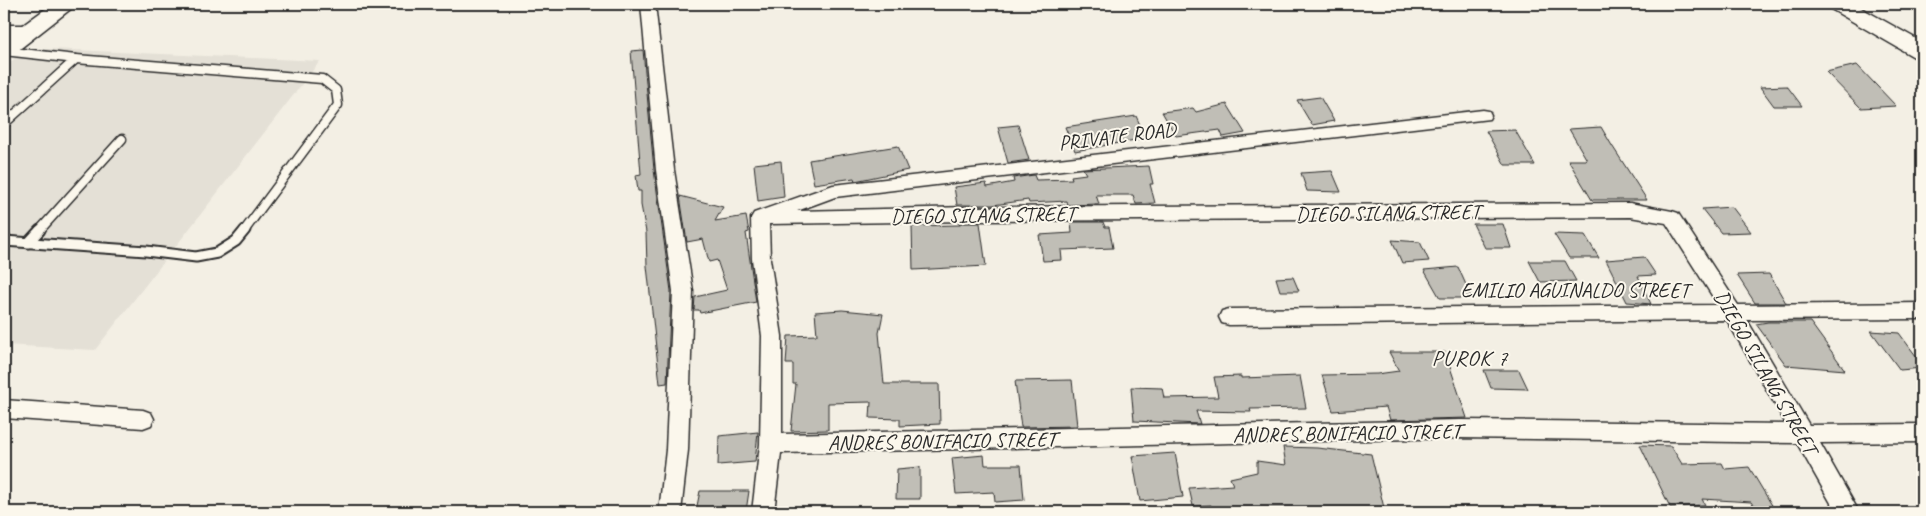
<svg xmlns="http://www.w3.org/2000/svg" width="1926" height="516" font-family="Caveat,sans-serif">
  <rect width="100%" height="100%" fill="#f3efe4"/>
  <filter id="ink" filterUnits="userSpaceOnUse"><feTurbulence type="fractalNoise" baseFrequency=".02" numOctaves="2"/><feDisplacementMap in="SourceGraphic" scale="10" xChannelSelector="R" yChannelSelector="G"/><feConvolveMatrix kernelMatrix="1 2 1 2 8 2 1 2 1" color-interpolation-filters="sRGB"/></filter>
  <g filter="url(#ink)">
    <path fill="#e4e0d6" d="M28 48 320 61 95 350 4 345V67Z"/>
    <g fill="#c0beb6" stroke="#2b2b2b">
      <path d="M643 50 654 170 671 291 667 383 660 384 647 266 646 232 641 205V191H638L636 175 641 174 631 51Z"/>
      <path d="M1857 65 1896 106 1861 108 1826 72Z"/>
      <path d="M1787 86 1802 106H1774L1760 87Z"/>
      <path d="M1320 97 1334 121 1312 125 1297 100Z"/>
      <path d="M1227 104 1245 133 1223 137 1220 130 1176 136 1162 112 1193 108 1196 112Z"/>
      <path d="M1136 116 1146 138 1075 151 1065 127Z"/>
      <path d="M1018 125 1029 160 1008 163 998 127Z"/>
      <path d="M1601 127 1611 144 1647 200H1592L1568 160H1587L1569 129Z"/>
      <path d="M1515 130 1535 165H1505L1486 131Z"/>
      <path d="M898 146 908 170 855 181 854 178 814 184 809 160Z"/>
      <path d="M781 161 784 197 758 201 754 164Z"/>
      <path d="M1149 166 1153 184H1150L1155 203 1136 204 1133 195H1096L1099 204 1068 205 1067 201 1029 203 1028 200 993 205H957L954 187 986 183 987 187 1014 182 1013 178 1034 175 1036 180 1072 179 1071 176 1086 174 1083 169Z"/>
      <path d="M1332 171 1341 192 1307 191 1301 173Z"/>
      <path d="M680 196 723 207 715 221 746 216 749 232 746 233 756 302 700 313 699 310H694L695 297 727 290 717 260 709 262 703 239 687 242Z"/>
      <path d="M1732 207 1751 232 1721 233 1702 209Z"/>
      <path d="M1071 222H1103L1105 227H1109L1113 248 1061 250 1062 260 1043 261 1039 235 1072 233Z"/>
      <path d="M959 223H980L986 266 913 270 912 226 960 225Z"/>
      <path d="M1473 224H1503L1511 248H1485Z"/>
      <path d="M1554 234 1585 235 1599 258H1569Z"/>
      <path d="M1392 240 1420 242 1429 261 1402 263Z"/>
      <path d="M1644 257 1656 275 1638 276 1651 304 1627 302 1606 260Z"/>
      <path d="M1529 261H1565L1576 281 1540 282Z"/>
      <path d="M1458 267 1472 298H1440L1424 270Z"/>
      <path d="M1769 274 1786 303H1755L1737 275Z"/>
      <path d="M1293 277 1299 291H1280L1276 278Z"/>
      <path d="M842 310 883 314 879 333 884 384H939L940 424 900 426V419L870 418 871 402 828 403V430L791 431 796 384H793V364H786L788 336 817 335 815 312Z"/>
      <path d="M1768 322H1810L1845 370 1786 365 1756 324Z"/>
      <path d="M1871 331 1899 333 1922 364V368L1900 370Z"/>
      <path d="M1389 352H1445L1467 418 1390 420 1386 407 1333 411 1322 375 1377 374 1399 371Z"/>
      <path d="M1484 370H1519L1528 389 1491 388Z"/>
      <path d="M1241 376V378L1300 376 1306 408 1250 409 1251 412 1196 411 1200 424 1134 421 1131 387 1162 388 1164 398 1218 397 1214 377Z"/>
      <path d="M1072 380 1077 426 1021 427 1015 381Z"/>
      <path d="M758 432 755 462 718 465 719 436Z"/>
      <path d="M1640 445 1671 446 1682 464 1722 463 1725 469 1749 467 1773 507 1753 505 1751 502 1702 499 1705 505 1670 507Z"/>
      <path d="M1283 447 1317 448 1371 454 1385 512H1213L1211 505 1193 506 1189 488 1233 485 1230 478 1257 472V461L1286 465Z"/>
      <path d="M1175 453 1183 497 1140 501 1132 456Z"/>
      <path d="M984 455 985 465H1021L1024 500 995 502 994 492 956 494 952 458Z"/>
      <path d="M920 467V499H896L897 469Z"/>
      <path d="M700 491H749L746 511H696Z"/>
    </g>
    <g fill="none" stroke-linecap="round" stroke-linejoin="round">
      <g stroke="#2b2b2b" stroke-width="11">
        <g id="service-far1">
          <path d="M4 51 76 59 4 124"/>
          <path d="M76 59 322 79 336 90 338 105 244 231"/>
          <path d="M39 231 122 139"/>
        </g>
      </g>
      <g stroke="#2b2b2b" stroke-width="13">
        <g id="service">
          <path d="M4 241 146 251 196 257 217 253 236 241 245 230"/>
          <path d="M28 243 40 230"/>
        </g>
      </g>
      <g stroke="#2b2b2b" stroke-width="3">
        <g id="minor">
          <path d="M641 4H655L674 170 693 291 688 450 681 512H659L666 450 673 291 656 170Z"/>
          <path d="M4 25H29L37 30 29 35H4Z"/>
          <path d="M1483 110 1489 111 1491 115 1489 119 835 197 797 211 970 207 1630 203 1672 211 1678 213 1738 305 1922 303V319L1747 320 1809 425 1922 424V442L1820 443 1859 512H1836L1797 443 1461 438 781 453 774 512H752L760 444 762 336 752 259 751 218 754 213 833 185ZM1630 217 1666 223 1718 305 1229 309 1222 311 1219 317 1222 323 1229 325 1727 320 1786 424 1461 420 782 434V336L770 259 769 224 970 221Z"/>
          <path d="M4 400 143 410 151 413 154 419 151 425 143 428 4 418Z"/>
        </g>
      </g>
      <g stroke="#2b2b2b" stroke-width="3">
        <path id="primary" d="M52 4H77L12 55 4 57V39Z"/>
      </g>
      <g stroke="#2b2b2b" stroke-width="3">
        <path id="trunk" d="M1828 4H1854L1922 42V59L1914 57 1831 9Z"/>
      </g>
      <use href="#service-far1" stroke="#fbf7ec" stroke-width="8"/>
      <use href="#service" stroke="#fbf7ec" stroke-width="9"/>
      <use href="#minor" fill="#fbf7ec" fill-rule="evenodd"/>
      <use href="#primary" fill="#fbf7ec" fill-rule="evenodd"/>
      <use href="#trunk" fill="#fbf7ec" fill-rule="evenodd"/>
    </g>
  </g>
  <g text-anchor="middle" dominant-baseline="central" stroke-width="4" stroke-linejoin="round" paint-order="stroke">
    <g font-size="21" fill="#2b2b2b" stroke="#fbf7ec">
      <text transform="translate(1117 136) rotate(-7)">PRIVATE ROAD</text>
      <text transform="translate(1388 213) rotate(-1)">DIEGO SILANG STREET</text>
      <text transform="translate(983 215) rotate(-1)">DIEGO SILANG STREET</text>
      <text x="1575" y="290">EMILIO AGUINALDO STREET</text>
      <text transform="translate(1766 372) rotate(60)">DIEGO SILANG STREET</text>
      <text transform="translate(1347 433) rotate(-1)">ANDRES BONIFACIO STREET</text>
      <text transform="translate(942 441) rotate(-1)">ANDRES BONIFACIO STREET</text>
    </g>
    <g font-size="22" letter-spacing="1" fill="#2b2b2b" stroke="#fbf7ec">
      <text x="1470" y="358">PUROK 7</text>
    </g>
  </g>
  <rect width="1926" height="516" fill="none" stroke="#fbf7ec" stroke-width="20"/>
  <rect x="10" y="10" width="1906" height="496" fill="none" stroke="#2b2b2b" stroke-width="2" filter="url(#ink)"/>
</svg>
